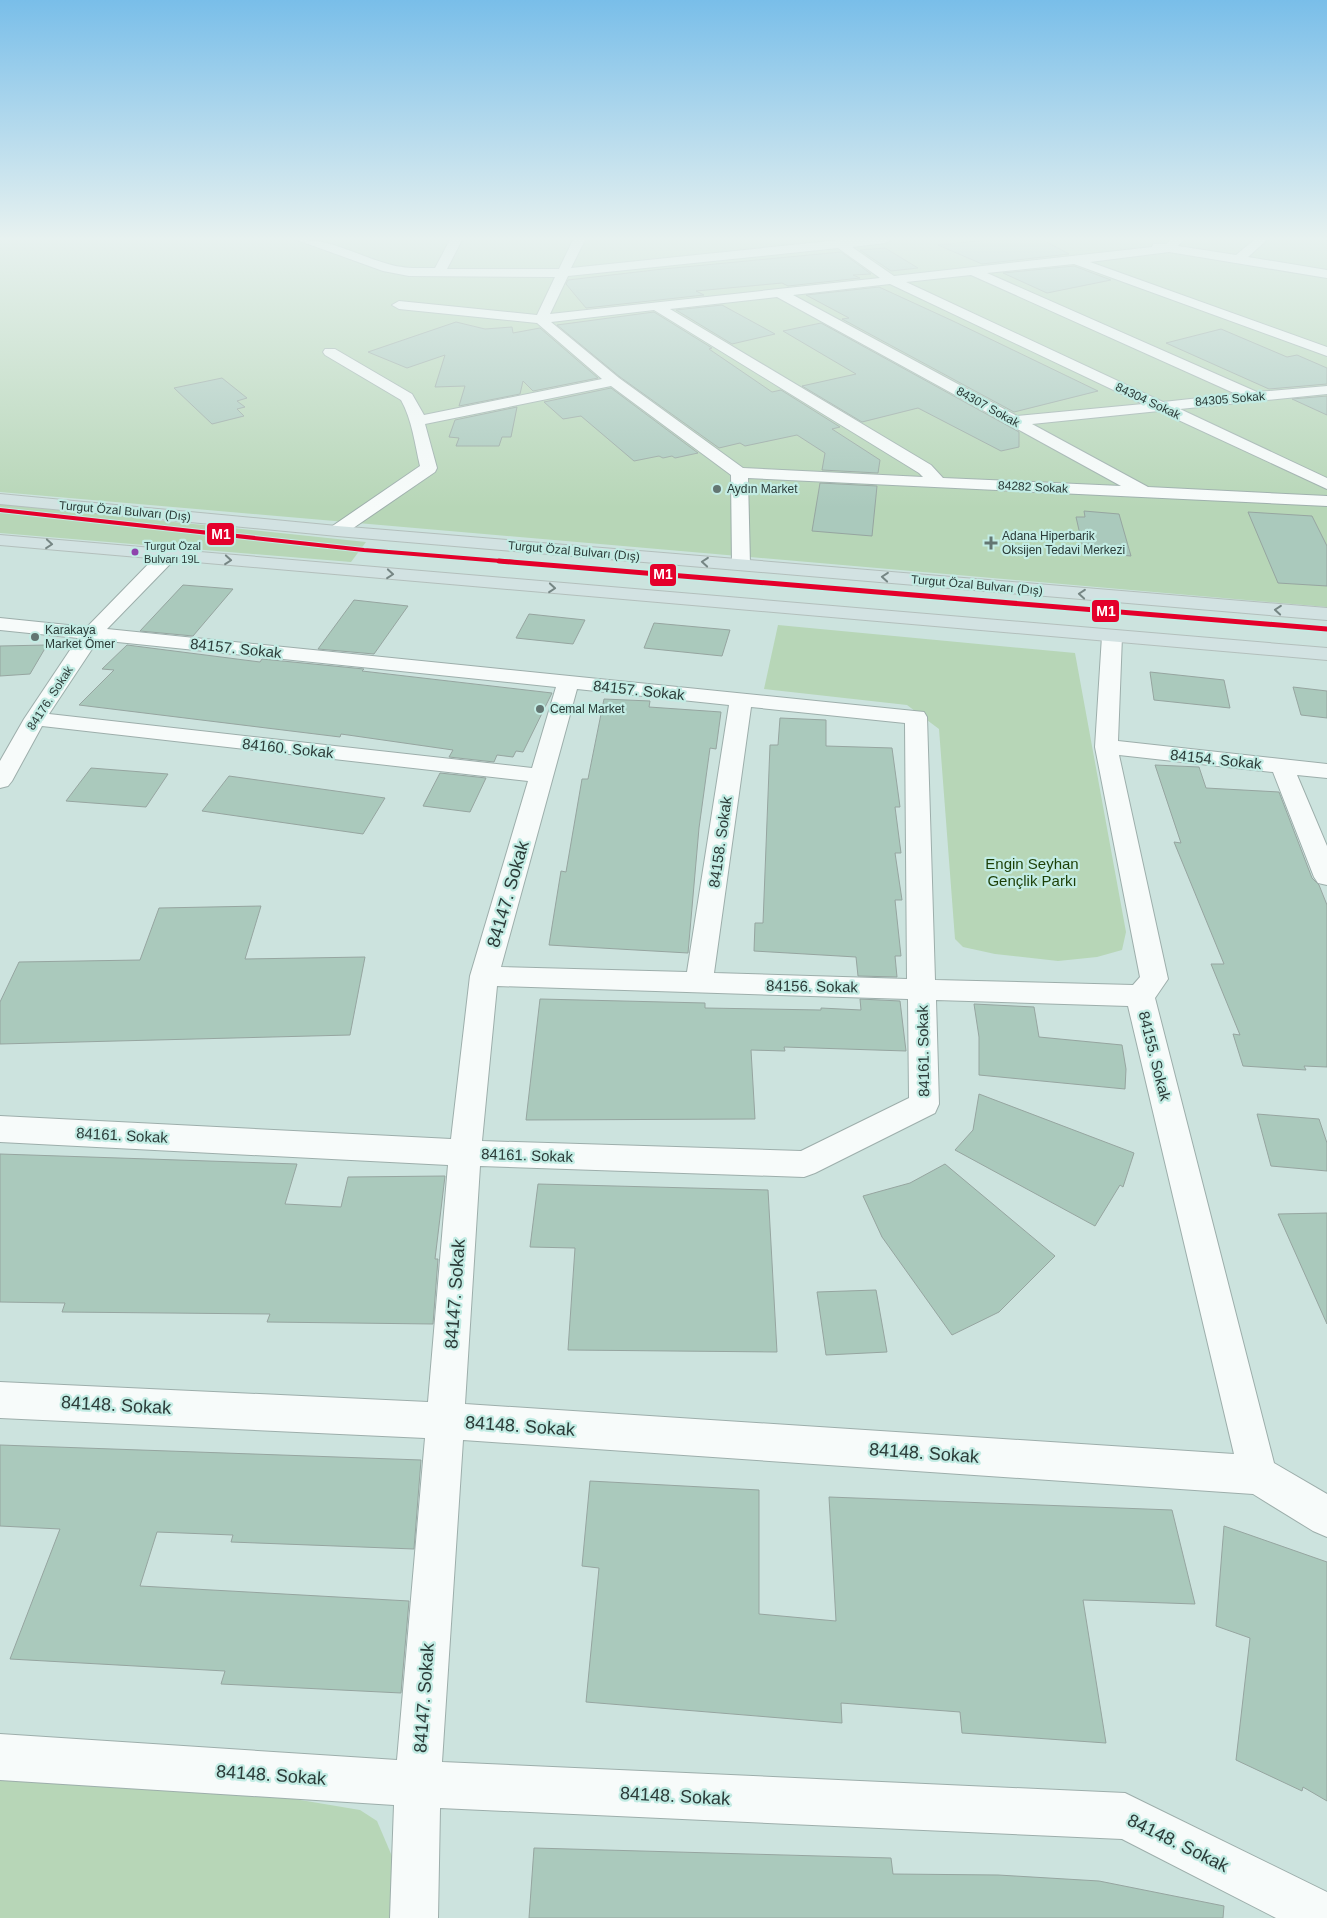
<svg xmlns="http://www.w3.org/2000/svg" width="1327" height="1918" font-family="Arial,sans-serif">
  <rect width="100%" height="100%" fill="#cce3de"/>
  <g fill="#b7d6b7">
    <path d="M0 240H1327V607L0 492Z"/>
    <path d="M0 504 366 542 351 562 0 533Z"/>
    <path d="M778 625 1075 653 1126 932 1122 950 1097 957 1058 961 995 954 963 947 955 939 939 729 907 705 764 689Z"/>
    <path d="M0 1769 176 1779 360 1810 377 1821 400 1875 399 1918H0Z"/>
  </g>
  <g fill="#aac9bc" stroke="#96a5a0">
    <path d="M988 240H1043L1069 254 982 264 938 245Z"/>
    <path d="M885 248 918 268 891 271 860 250Z"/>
    <path d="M841 252 871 274 853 275 860 278 788 286 782 283 696 291 704 295 586 308 566 284 568 280 663 269Z"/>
    <path d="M1074 266 1111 280 1047 293 1003 273Z"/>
    <path d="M879 287 953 321 1098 391 1014 412 842 319 849 318 806 295Z"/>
    <path d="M722 305 775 334 732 344 676 310Z"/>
    <path d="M654 312 712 348 709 349 772 392 781 390 840 427 832 429 880 460 878 473 822 470 825 453 797 435 745 446 740 443 719 448 620 377 557 325Z"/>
    <path d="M456 322 485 329 512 327 513 333 540 328 598 378 533 391 523 381 520 394 459 406 465 386 435 387 445 355 407 368 368 352Z"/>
    <path d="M821 323 1019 432V447L1001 451 918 408 862 422 802 386 856 374 783 331Z"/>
    <path d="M1221 329 1287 357 1297 355 1327 368V384L1269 389 1166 343Z"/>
    <path d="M222 378 247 398 237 401 245 407 237 409 244 416 212 424 174 388Z"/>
    <path d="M611 388 698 453 675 458 672 456 663 458 659 456 634 461 581 416 563 419 544 402Z"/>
    <path d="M1327 396V415L1292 399Z"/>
    <path d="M517 407 511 437H502L499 446H456L459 438 449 437 455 420Z"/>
    <path d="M820 483 877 486 872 536 812 531Z"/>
    <path d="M1084 511 1119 514 1131 556 1084 552 1076 517H1085Z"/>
    <path d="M1248 512 1312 516 1327 546V586L1278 583Z"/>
    <path d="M183 585 233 589 193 636 140 631Z"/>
    <path d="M354 600 408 606 374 654 318 649Z"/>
    <path d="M529 614 585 620 573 644 516 638Z"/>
    <path d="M654 623 730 630 722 656 644 648Z"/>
    <path d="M47 645 30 674 0 676V646Z"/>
    <path d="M127 645 260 662 262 659 364 669 362 671 552 693 523 752 516 751 513 757 497 755 494 762 449 757 453 750 341 734 340 737 79 705 114 670 102 669Z"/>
    <path d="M1150 672 1224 680 1230 708 1154 700Z"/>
    <path d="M1293 687 1327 691V718L1301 715Z"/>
    <path d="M604 699 650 701 649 707 721 712 716 749 710 748 699 828 688 953 549 945 561 871 566 872 582 779H588Z"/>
    <path d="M780 718 826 720V746L892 748 900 807H895L901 853H895L902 900H895L901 956H895L897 977 858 976 856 957 754 951 755 923H763L770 745H778Z"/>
    <path d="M1155 765 1199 767 1206 788 1279 792 1312 878 1319 885 1327 905V1067L1304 1066 1306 1070 1243 1066 1233 1034 1240 1035 1211 964H1224L1174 842 1181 843Z"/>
    <path d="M91 768 168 774 146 807 66 801Z"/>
    <path d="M440 773 486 778 470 812 423 806Z"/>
    <path d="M229 776 385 798 363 834 202 811Z"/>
    <path d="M261 906 245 959 365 957 350 1035 0 1044V1002L19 962 140 960 159 908Z"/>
    <path d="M540 999 705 1003V1008L821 1010V1008L861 1010 860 999 900 1001 906 1051 784 1047 785 1051 751 1050 755 1119 526 1120Z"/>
    <path d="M974 1004 1034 1007 1039 1037 1122 1045 1126 1069 1125 1089 979 1075V1037Z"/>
    <path d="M979 1094 1134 1153 1123 1187 1120 1185 1095 1226 955 1150 973 1130Z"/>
    <path d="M1257 1114 1319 1119 1327 1143V1171L1271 1166Z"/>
    <path d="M0 1154 297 1164 285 1204 341 1207 348 1177 445 1176 435 1259H438L433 1324 267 1322 270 1314 62 1312 65 1303 0 1302Z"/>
    <path d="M945 1164 1055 1256 999 1312 952 1335 882 1237 863 1196 910 1183Z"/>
    <path d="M538 1184 768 1190 777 1352 568 1350 575 1248 530 1247Z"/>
    <path d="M1327 1213V1324L1278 1214Z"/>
    <path d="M876 1290 887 1352 826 1355 817 1292Z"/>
    <path d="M0 1445 421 1460 414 1549 231 1542 233 1535 157 1532 140 1586 409 1601 401 1693 221 1684 225 1671 10 1659 60 1529 0 1526Z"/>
    <path d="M590 1481 759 1490V1614L836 1621 829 1497 1172 1510 1195 1604 1083 1600 1106 1743 962 1733 960 1712 841 1703 842 1723 586 1702 599 1568 582 1566Z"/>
    <path d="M1224 1526 1327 1562V1801L1303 1787 1302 1791 1236 1760 1250 1638 1216 1626Z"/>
    <path d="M534 1848 891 1858 893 1874 998 1875 1099 1881 1224 1906 1223 1918H529Z"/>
  </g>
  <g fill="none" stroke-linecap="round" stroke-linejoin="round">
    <g stroke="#9daeab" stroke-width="2">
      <g id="minor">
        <path d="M297 240C328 238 359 256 388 264 404 269 419 268 435 268L450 240H462L447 269H559L573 240H585L571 268 840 240H891L885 243 852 247 894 276 1152 247 1153 244H1166L1171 240H1183L1178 246 1236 255 1254 240H1267L1248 257 1327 270V278L1169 252 1090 262 1327 347V356L1074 264 987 273 1257 392 1327 386V394L1180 409 1327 478V489L1159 411 1032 424 1148 487 1327 496V506L748 478 750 565 748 569H734L732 565 731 475 611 386 425 424 437 468 435 472 343 535H331L328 531 331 527 420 466C415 445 412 419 401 400L325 355 323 352 325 349H335L412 394 424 415 602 379 537 323 399 309 392 305 399 301 537 315 555 277 409 276 383 271ZM838 248 880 278 550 314 568 276ZM971 275 1236 394 1163 402 906 282ZM890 284 1143 404 1017 416 793 295ZM777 297 1121 486 943 478 931 465 670 309ZM654 310 919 473 923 477 743 468 619 378 551 322Z"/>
        <path d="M168 549 175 551 177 555 175 559 107 629 924 712 927 717 935 980 1133 985 1140 977 1095 747 1102 636 1105 632 1112 630 1119 632 1122 636 1118 741 1327 764V778L1297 775 1327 846V885L1318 883 1314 877 1273 772 1119 755 1168 979 1155 998 1274 1463 1327 1494V1537L1313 1531 1253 1494 463 1440 442 1762 1125 1793 1327 1892V1918H1276L1122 1839 440 1808 438 1918H390L394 1805 0 1780V1734L397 1760 425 1438 0 1418V1382L428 1402 448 1165 0 1142V1116L451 1139 470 976 528 781 42 726 12 781 8 786 0 788V761L24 719 78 638 0 630V618L87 627 161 551ZM98 640 556 687 532 768 49 714ZM577 689 729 705 687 972 501 967ZM751 707 905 723 907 979 714 973ZM497 986 908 999 909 1098 801 1151 482 1141ZM936 1000 1128 1006 1234 1454 465 1404 480 1166 804 1177 815 1173 935 1113 939 1104Z"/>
      </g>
    </g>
    <g stroke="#b3bfbc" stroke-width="2">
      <g id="major">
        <path d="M0 494 337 526 1327 608V620L337 536 0 504Z"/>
        <path d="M0 535 1327 648V660L0 545Z"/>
      </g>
    </g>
    <use href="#minor" fill="#f7fbfa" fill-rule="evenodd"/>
    <use href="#major" fill="#d2e2e2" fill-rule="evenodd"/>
    <g stroke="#c3ece4" stroke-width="6">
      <path id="metro-1-far1" d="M0 510 364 550 514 562"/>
    </g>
    <g stroke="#c3ece4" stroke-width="8">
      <path id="metro-1" d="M499 561 1327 629"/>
    </g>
    <use href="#metro-1-far1" stroke="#e4002b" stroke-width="4"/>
    <use href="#metro-1" stroke="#e4002b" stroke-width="5"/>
  </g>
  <defs><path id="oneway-chevron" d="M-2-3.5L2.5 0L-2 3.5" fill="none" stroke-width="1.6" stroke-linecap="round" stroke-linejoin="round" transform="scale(1.25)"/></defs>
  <g stroke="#768684">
    <use href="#oneway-chevron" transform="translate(49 544) rotate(5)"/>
    <use href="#oneway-chevron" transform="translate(228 560) rotate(5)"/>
    <use href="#oneway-chevron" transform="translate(705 562) rotate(-175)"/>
    <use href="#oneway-chevron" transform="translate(390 574) rotate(5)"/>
    <use href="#oneway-chevron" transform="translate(885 577) rotate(-175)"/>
    <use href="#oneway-chevron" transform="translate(552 588) rotate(5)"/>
    <use href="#oneway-chevron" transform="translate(1082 594) rotate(-175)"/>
    <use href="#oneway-chevron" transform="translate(1278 610) rotate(-175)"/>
  </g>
  <linearGradient id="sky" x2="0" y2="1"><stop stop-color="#79bee9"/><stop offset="0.47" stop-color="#e8f2f0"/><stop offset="1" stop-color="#e8f2f0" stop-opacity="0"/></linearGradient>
  <rect width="1327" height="508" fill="url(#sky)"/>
  <g fill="#637672" stroke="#c3ece4" stroke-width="2">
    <circle cx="717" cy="489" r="5"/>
    <path d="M988.5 535.5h5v5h5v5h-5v5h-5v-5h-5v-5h5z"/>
    <circle cx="35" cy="637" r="5"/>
    <circle cx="540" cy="709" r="5"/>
  </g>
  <circle fill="#8e44ad" stroke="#c3ece4" stroke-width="2" cx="135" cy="552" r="4.5"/>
  <g text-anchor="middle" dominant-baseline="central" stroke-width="4.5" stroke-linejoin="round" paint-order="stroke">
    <g font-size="11" fill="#2b3b38" stroke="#c3ece4" text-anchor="start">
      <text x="144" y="546">Turgut Özal<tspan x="144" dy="13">Bulvarı 19L</tspan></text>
    </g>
    <g font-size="12" fill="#2b3b38" stroke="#c3ece4">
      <text transform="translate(1230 399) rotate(-5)">84305 Sokak</text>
      <text transform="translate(1148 401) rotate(25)">84304 Sokak</text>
      <text transform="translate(988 407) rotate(29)">84307 Sokak</text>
      <text transform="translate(1033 487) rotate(3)">84282 Sokak</text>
      <text transform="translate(125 511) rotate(5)">Turgut Özal Bulvarı (Dış)</text>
      <text transform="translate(574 551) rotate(5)">Turgut Özal Bulvarı (Dış)</text>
      <text transform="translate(977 585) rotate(5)">Turgut Özal Bulvarı (Dış)</text>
      <text transform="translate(50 698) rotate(-57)">84176. Sokak</text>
    </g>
    <g font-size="12" fill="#2b3b38" stroke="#c3ece4" text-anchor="start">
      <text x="727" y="489">Aydın Market</text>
      <text x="1002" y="536">Adana Hiperbarik<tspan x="1002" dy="14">Oksijen Tedavi Merkezi</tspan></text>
      <text x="45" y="630">Karakaya<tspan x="45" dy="14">Market Ömer</tspan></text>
      <text x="550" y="709">Cemal Market</text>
    </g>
    <g font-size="15" fill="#2b3b38" stroke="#c3ece4">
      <text transform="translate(236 648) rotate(6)">84157. Sokak</text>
      <text transform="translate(639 690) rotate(6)">84157. Sokak</text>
      <text transform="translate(288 748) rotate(6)">84160. Sokak</text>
      <text transform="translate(1216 759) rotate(6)">84154. Sokak</text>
      <text transform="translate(720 842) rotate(-82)">84158. Sokak</text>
      <text transform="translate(812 986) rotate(1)">84156. Sokak</text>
      <text transform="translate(923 1051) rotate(-91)">84161. Sokak</text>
      <text transform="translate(1155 1056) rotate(76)">84155. Sokak</text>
      <text transform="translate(122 1135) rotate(3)">84161. Sokak</text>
      <text transform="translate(527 1155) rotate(2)">84161. Sokak</text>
    </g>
    <g font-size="15" fill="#1b3e06" stroke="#c3ece4">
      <text x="1032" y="863">Engin Seyhan<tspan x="1032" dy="17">Gençlik Parkı</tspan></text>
    </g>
    <g font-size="18" fill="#2b3b38" stroke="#c3ece4">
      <text transform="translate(508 894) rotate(-74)">84147. Sokak</text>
      <text transform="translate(455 1294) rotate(-86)">84147. Sokak</text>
      <text transform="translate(116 1405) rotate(3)">84148. Sokak</text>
      <text transform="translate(520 1426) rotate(4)">84148. Sokak</text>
      <text transform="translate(924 1453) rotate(4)">84148. Sokak</text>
      <text transform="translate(424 1698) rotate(-86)">84147. Sokak</text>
      <text transform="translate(271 1775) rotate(4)">84148. Sokak</text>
      <text transform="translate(675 1796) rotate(3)">84148. Sokak</text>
      <text transform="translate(1178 1843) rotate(26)">84148. Sokak</text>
    </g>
  </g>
  <g stroke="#c3ece4" stroke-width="2">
    <rect x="206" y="522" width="29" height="24" rx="5" fill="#e4002b"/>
    <rect x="649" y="563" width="28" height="24" rx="5" fill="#e4002b"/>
    <rect x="1091" y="599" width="29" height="24" rx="5" fill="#e4002b"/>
  </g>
  <g font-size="14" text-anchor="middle" font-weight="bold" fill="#fff">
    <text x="221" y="539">M1</text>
    <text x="663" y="579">M1</text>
    <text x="1106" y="616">M1</text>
  </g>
</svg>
